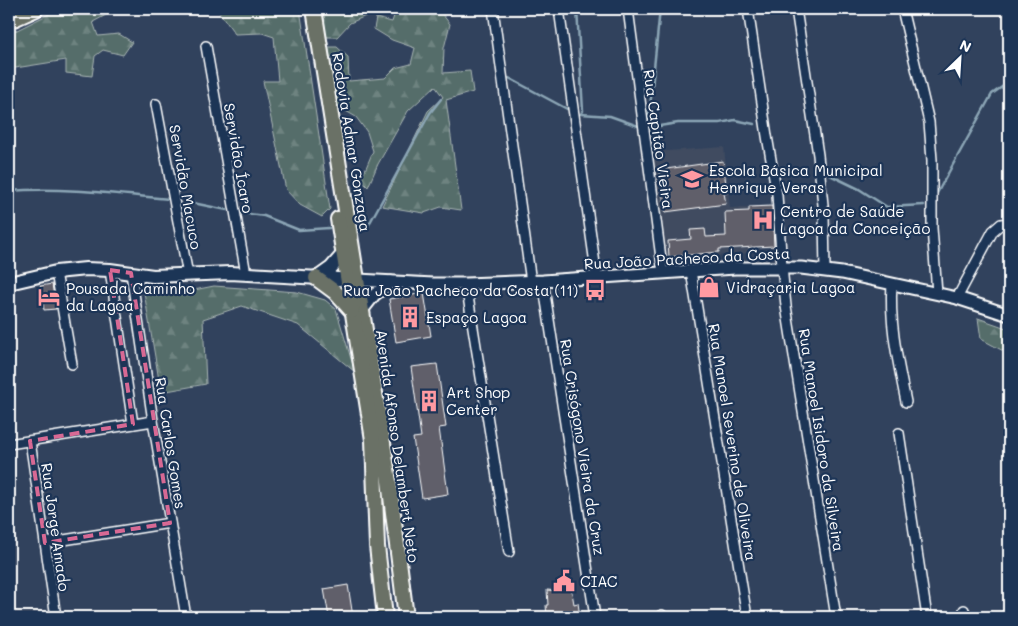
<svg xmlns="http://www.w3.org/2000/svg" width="1018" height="626" font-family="Mali,sans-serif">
  <defs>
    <pattern id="forest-firs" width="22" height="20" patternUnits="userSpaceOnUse" patternTransform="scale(1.25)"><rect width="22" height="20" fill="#556d6a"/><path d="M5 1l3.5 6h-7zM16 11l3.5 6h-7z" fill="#6e8380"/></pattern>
  </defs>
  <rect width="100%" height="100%" fill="#31425d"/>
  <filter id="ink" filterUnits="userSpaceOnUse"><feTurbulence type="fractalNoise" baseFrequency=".02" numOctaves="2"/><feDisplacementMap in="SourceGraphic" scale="10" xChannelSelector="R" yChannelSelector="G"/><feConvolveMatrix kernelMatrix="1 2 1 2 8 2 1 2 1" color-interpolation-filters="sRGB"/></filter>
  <g filter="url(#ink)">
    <path fill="#3f4b61" d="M724 147 730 208 748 207 750 253 667 259 653 152Z"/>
    <g fill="url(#forest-firs)" stroke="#aab6b4">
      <path d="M59 9H117L93 22 98 36 119 34 132 42 123 55 103 50 95 56 92 76 66 73V60L9 69V34Z"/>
      <path d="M217 9H300L330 209 322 217 300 205 286 190 263 81H278L274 37 262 33 235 34Z"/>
      <path d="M320 9H373L370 14 350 23 337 37H325Z"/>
      <path d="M389 9H438L450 24 444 48 443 73 470 71 473 92 446 100 461 210 441 207 424 213 382 206 428 111 443 97 435 86 408 111 378 164 368 187 361 180 373 151 367 132 356 117 339 107 334 97 328 75 338 72 339 64 330 56 328 47H337L348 57 349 81 385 78 395 68 411 64 415 48 392 40 374 29 376 18 392 22 394 16Z"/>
      <path d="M214 286 297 292 325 300 336 309 355 372 298 325 242 306 203 319 206 384 161 392 144 292H184Z"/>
      <path d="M978 318 1009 329V354L981 339Z"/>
    </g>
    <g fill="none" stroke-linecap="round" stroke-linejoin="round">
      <g stroke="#8ca6b6" stroke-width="2.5">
        <path d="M577 9 583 111 581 114 610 116 641 127"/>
        <path d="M509 78 567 109"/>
        <path d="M648 127 660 9"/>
        <path d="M647 128 678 123H720L735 120 754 124"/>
        <path d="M830 175 859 189 887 207 924 205"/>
        <path d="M9 191C63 187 115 194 169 199"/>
        <path d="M935 197 992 94 1009 82"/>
        <path d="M193 203 227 210"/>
        <path d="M242 213 264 216 299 230 329 228"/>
        <path d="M355 228 368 226 430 113 441 99"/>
      </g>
    </g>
    <g fill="#605f6a" stroke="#fff">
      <path d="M723 161 727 193H724L726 204 665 212 659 170Z"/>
      <path d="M772 206 774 246 719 249V252L669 257 668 241 691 239 690 230 705 229 706 237 726 236 725 212 749 211V207Z"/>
      <path d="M52 284 56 309 44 310 40 286Z"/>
      <path d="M424 293 431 336 396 342 389 299Z"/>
      <path d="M437 364 446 427 439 428 448 494 422 498 413 438 421 437 411 367Z"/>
      <path d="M348 585 353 617H329L324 589Z"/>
      <path d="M571 587 574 604 578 603 580 617H547L546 605H548L547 590 558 591Z"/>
    </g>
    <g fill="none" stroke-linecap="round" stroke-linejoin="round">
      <g stroke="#fff" stroke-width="12">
        <g id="minor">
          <path d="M493 9 531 282"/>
          <path d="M559 9 597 278"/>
          <path d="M628 9 663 273"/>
          <path d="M748 9 767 136 777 195 782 267 786 306 836 617"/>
          <path d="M796 9 818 155 824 215 825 271"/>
          <path d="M902 9 929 122 932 160V228L937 293"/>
          <path d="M206 46 246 274"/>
          <path d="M156 104 188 275"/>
          <path d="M110 270 133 424"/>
          <path d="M691 271 747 617"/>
          <path d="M56 272 72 364"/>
          <path d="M131 273 153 421 186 617"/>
          <path d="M543 281 595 617"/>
          <path d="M466 284 509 552"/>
          <path d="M892 284C889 324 898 362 906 402"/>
          <path d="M957 298 993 231 1001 224 1009 223"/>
          <path d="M899 433 927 617"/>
          <path d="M30 441 56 617"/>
          <path d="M9 444 153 421"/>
          <path d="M45 543 170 523"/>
          <path d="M964 610 966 617"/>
          <path d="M662 615 663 617"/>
        </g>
      </g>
      <g stroke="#fff" stroke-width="15">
        <g id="tertiary">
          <path d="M358 280 433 284H466L543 281 735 268H801L842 273 957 298 1009 315"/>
          <path d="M363 309 374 295 391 282"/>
        </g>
      </g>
      <g stroke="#fff" stroke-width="16">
        <g id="secondary">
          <path d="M317 278 331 268 344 253"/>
          <path d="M9 283 56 272 86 269 110 270 153 276 230 273 356 280"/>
        </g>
      </g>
      <g stroke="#fff" stroke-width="18">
        <g id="primary">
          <path d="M314 9 389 481 406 617"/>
          <path d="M9 21 36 9"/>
          <path d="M338 219 373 440 377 546 385 617"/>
          <path d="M316 278 335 292 352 311"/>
        </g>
      </g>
      <use href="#minor" stroke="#1d3557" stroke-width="9"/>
      <use href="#tertiary" stroke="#1d3557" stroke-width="11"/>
      <use href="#secondary" stroke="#1d3557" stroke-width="12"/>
      <use href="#primary" stroke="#6a7166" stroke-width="14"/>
    </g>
  </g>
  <path fill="none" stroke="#d76994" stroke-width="4" stroke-dasharray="10 6" stroke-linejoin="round" d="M110 270 131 273 170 523 45 543 30 441 133 424Z"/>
  <defs>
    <g id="school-bare" transform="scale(1.725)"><path d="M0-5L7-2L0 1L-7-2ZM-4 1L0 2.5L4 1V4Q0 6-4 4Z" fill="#ff9aa2" stroke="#1d3557" stroke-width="2.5" paint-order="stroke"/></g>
    <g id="hospital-bare" transform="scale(1.725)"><path d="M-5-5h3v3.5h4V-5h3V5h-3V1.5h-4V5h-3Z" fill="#ff9aa2" stroke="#1d3557" stroke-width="2.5" paint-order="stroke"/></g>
    <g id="shop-bare" transform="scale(1.725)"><path d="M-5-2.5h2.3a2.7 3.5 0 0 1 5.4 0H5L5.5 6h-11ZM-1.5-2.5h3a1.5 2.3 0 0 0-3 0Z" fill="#ff9aa2" stroke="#1d3557" stroke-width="2.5" paint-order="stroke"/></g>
    <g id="bus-bare" transform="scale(1.725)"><path d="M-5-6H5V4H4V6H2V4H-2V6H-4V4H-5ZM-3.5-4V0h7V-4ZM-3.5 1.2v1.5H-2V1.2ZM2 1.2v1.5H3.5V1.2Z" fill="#ff9aa2" stroke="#1d3557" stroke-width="2.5" paint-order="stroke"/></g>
    <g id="hotel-bare" transform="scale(1.725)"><path d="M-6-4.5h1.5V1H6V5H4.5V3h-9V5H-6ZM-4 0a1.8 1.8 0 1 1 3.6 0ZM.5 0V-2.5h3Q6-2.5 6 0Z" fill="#ff9aa2" stroke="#1d3557" stroke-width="2.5" paint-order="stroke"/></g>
    <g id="building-bare" transform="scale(1.725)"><path d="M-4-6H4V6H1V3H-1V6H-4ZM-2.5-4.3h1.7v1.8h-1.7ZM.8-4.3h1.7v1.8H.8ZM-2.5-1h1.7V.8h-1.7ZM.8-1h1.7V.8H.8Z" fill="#ff9aa2" stroke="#1d3557" stroke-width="2.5" paint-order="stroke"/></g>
    <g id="civic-bare" transform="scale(1.725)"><path d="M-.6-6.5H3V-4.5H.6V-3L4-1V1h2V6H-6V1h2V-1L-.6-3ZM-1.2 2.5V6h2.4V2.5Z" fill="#ff9aa2" stroke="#1d3557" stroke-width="2.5" paint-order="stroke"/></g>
  </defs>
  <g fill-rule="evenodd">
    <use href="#school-bare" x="692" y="179"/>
    <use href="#hospital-bare" x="763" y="220"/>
    <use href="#shop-bare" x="709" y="287"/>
    <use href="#bus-bare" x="595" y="290"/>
    <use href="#hotel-bare" x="49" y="297"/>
    <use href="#building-bare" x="410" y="317"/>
    <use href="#building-bare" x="429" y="401"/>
    <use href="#civic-bare" x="564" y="581"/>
  </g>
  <g text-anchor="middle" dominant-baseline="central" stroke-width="4.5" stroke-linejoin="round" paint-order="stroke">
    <g font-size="15" fill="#fff" stroke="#1d3557">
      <text transform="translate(659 139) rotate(82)">Rua Capitão Vieira</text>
      <text transform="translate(352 142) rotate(81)">Rodovia Admar Gonzaga</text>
      <text transform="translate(239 158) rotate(80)">Servidão Ícaro</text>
      <text transform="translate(186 187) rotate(80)">Servidão Macuco</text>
      <text transform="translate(687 258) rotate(-3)">Rua João Pacheco da Costa</text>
      <text transform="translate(822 440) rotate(81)">Rua Manoel Isidoro da Silveira</text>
      <text transform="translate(733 442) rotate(81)">Rua Manoel Severino de Oliveira</text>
      <text transform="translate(171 443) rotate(81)">Rua Carlos Gomes</text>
      <text transform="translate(398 446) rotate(82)">Avenida Afonso Delambert Neto</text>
      <text transform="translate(583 447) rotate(81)">Rua Crisógono Vieira da Cruz</text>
      <text transform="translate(56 527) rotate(82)">Rua Jorge Amado</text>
    </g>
    <g font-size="15" fill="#fff" stroke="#1d3557" text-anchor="start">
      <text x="709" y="170">Escola Básica Municipal<tspan x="709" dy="17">Henrique Veras</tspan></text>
      <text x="780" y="211">Centro de Saúde<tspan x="780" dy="17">Lagoa da Conceição</tspan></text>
      <text x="726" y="287">Vidraçaria Lagoa</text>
      <text x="66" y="288">Pousada Caminho<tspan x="66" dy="17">da Lagoa</tspan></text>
      <text x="578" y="290" text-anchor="end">Rua João Pacheco da Costa (11)</text>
      <text x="426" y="317">Espaço Lagoa</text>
      <text x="446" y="392">Art Shop<tspan x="446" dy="17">Center</tspan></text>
      <text x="580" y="581">CIAC</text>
    </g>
  </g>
  <rect width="1018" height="626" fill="none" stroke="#1d3557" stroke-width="30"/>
  <rect x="15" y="15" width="988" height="596" fill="none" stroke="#fff" stroke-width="2" filter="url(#ink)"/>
  <g transform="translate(960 58) rotate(25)" stroke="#1d3557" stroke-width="4" paint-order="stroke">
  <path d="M0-4L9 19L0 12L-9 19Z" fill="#ffffff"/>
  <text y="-8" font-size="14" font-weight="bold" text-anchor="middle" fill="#ffffff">N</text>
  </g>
</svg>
